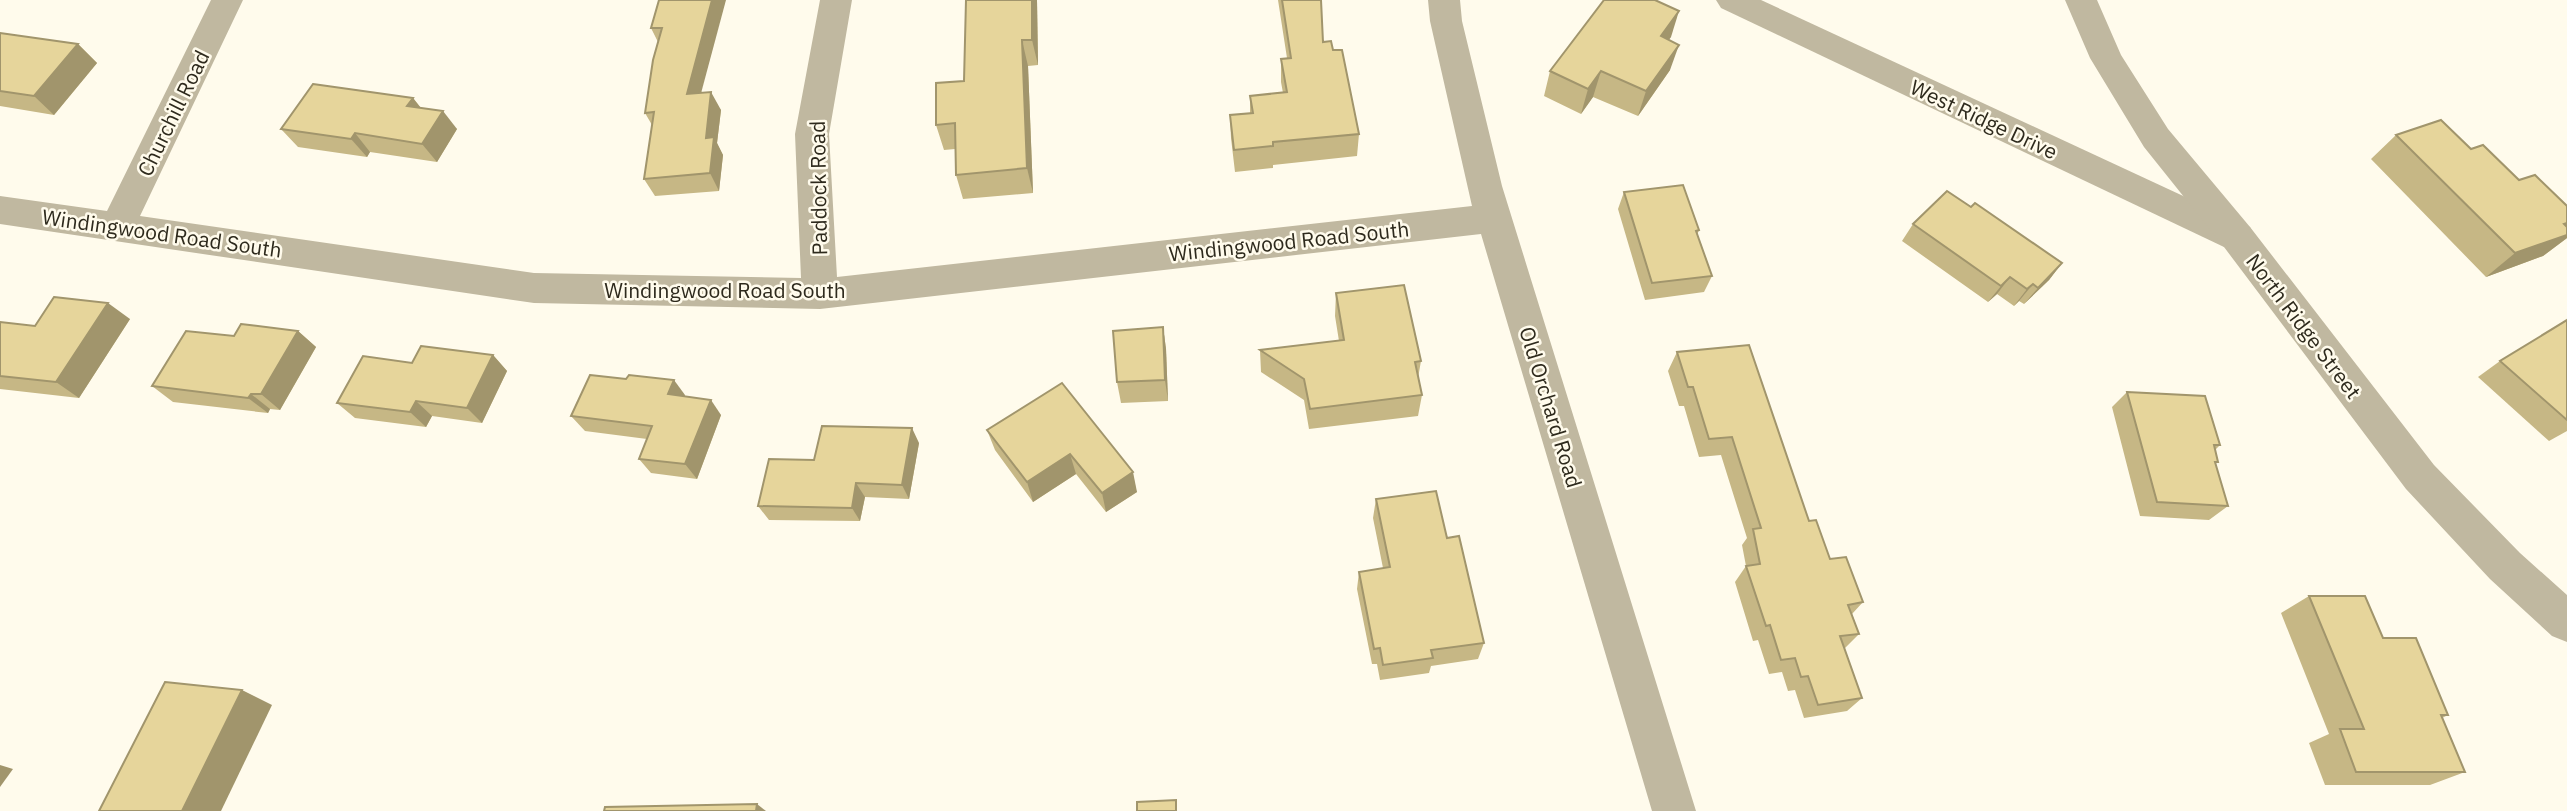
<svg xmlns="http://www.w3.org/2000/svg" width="2567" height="811" font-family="'IBM Plex Sans',sans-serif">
  <rect width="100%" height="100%" fill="#fffbec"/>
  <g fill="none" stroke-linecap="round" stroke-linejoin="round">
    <g fill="#c0b8a0" fill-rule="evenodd">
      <path d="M211 0H243L140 216 534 273 801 278 795 134 820 0H852L829 134 837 277 1472 206 1430 21 1428 0H1460L1462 21 1502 186 1696 811H1652L1481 234 820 309 534 303 0 224V196L107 211Z"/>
      <path d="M1716 0H1761L2250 227 2255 237 2250 247 2237 251 2224 247 1721 8Z"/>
    </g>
    <path fill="#c0b8a0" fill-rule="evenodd" d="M2065 0H2097L2121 55 2168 129 2250 227 2434 465 2520 553 2567 595V642L2552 636 2490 579 2406 489 2224 247 2144 147 2090 58Z"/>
  </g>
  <g fill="#c6b785">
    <path d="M659 0 702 93 721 110 717 143 723 155 719 191 655 196 644 179 652 125 645 113 658 42 651 28Z"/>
    <path d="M966 0H1037L1038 65 1028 66 1033 193 963 199 956 175 955 149 944 150 936 125 964 81Z"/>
    <path d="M1278 0H1321L1323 42 1333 50 1359 134 1357 156 1273 165V168L1235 172 1231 138 1230 115 1250 113V96L1283 93 1281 82V59L1287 58Z"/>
    <path d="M0 33 78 44 97 63 54 115 0 106Z"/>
    <path d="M1671 37 1668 40 1670 70 1638 116 1593 97 1581 114 1544 96 1550 71Z"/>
    <path d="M413 98 421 108 457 129 437 162 370 152 367 157 298 147 281 129Z"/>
    <path d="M2396 135 2471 149 2519 180 2567 206V238L2543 256 2486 277 2371 159Z"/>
    <path d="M1624 192 1699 230 1697 235 1712 276 1704 292 1645 300 1618 209Z"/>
    <path d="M1971 207 2062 263 2049 280 2024 304 2019 301 2014 306 1997 294 1988 302 1902 241 1913 224Z"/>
    <path d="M1336 293 1421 361 1418 378 1422 395 1418 416 1309 429 1304 400 1261 372 1260 350 1339 341 1335 316Z"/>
    <path d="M130 319 79 398 0 389V322L35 326Z"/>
    <path d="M2567 320V431L2549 441 2478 377 2500 361Z"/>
    <path d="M1163 327 1166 349 1168 401 1121 403 1117 382Z"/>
    <path d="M298 331 316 347 280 410 270 409 268 413 173 402 152 386 234 336Z"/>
    <path d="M1677 352 1809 521 1830 559 1863 602 1852 614 1859 634 1844 649 1862 698 1847 711 1804 718 1795 690 1788 691 1782 672 1769 674 1758 640 1753 641 1735 582 1746 566 1742 545 1747 538 1721 455 1699 457 1684 406H1679L1668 371Z"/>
    <path d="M493 355 507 371 482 423 432 416 426 427 355 418 337 403 412 363Z"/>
    <path d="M1062 383 1137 492 1106 512 1076 474 1033 502 995 450 987 430Z"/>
    <path d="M2127 392 2220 445 2215 450 2218 462 2215 464 2228 506 2209 520 2140 516 2112 407Z"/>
    <path d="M685 395V396L721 415 697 479 651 473 639 459 647 439 585 431 571 416Z"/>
    <path d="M919 443 909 499 865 497 860 521 769 520 758 506 814 460Z"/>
    <path d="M1376 499 1447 538 1484 643 1478 659 1431 666 1429 673 1380 680 1377 664H1372L1357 589 1359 572 1383 568 1373 518Z"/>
    <path d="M2309 596 2383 638 2448 715 2442 718 2465 772 2430 785H2325L2309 743 2329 734 2281 613Z"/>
  </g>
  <g fill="#a1956c">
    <path d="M712 0H726L696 112 687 94Z"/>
    <path d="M1032 0H1037L1038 65 1032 40Z"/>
    <path d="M1679 11 1671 37 1652 62 1661 36Z"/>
    <path d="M1022 40 1028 66 1033 193 1027 168Z"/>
    <path d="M78 44 97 63 54 115 34 96Z"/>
    <path d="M1679 45 1670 70 1638 116 1646 91Z"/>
    <path d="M1601 71 1593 97 1581 114 1588 89Z"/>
    <path d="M711 92 721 110 717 143 723 155 719 191 710 173 706 138Z"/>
    <path d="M413 98 427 116 407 106Z"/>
    <path d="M443 111 457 129 437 162 422 144Z"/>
    <path d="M355 133 370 152 367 157 351 139Z"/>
    <path d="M2567 223V238L2543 256 2486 277 2515 253Z"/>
    <path d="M2062 263 2049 280 2024 304 2038 288Z"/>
    <path d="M2010 277 1997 294 1988 302 2001 286Z"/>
    <path d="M2033 284 2019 301 2014 306 2027 289Z"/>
    <path d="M108 303 130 319 79 398 56 382Z"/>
    <path d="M1163 327 1166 349 1168 401 1165 380Z"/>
    <path d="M298 331 316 347 280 410 261 394Z"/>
    <path d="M493 355 507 371 482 423 467 408Z"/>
    <path d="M674 380 685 395 680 409 668 394Z"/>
    <path d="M251 394 270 409 268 413 248 398Z"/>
    <path d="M711 400 721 415 697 479 685 464Z"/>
    <path d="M416 401 432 416 426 427 410 412Z"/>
    <path d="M912 428 919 443 909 499 902 485Z"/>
    <path d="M1070 454 1076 474 1033 502 1027 482Z"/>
    <path d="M1133 472 1137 492 1106 512 1102 493Z"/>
    <path d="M856 483 865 497 860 521 852 508Z"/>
    <path d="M242 690 272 705 221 811H182Z"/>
    <path d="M0 765 13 769 0 787Z"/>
    <path d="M757 804 766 811H756Z"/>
  </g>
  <g fill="#e6d59b" stroke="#a1956c" stroke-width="2">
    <path d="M659 0H712L687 94 711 92 706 138 714 137 710 173 644 179 654 112 645 113 653 60 662 28H651Z"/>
    <path d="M966 0H1032V40H1022L1027 168 956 175 955 123 936 125V83L964 81Z"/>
    <path d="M1282 0H1321L1323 42 1331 41 1333 50H1342L1359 134 1273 142V146L1234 150 1230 115 1253 113 1250 96 1287 92 1281 59 1291 58Z"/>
    <path d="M1604 0H1655L1679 11 1661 36 1679 45 1646 91 1601 71 1588 89 1550 71Z"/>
    <path d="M0 33 78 44 34 96 0 91Z"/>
    <path d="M313 84 413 98 407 106 443 111 422 144 355 133 351 139 281 129Z"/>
    <path d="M2441 120 2471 149 2483 145 2519 180 2535 175 2567 206V223L2564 224 2567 227V235L2515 253 2396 135Z"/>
    <path d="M1683 185 1699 230 1696 231 1712 276 1652 283 1624 192Z"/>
    <path d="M1947 191 1971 207 1975 203 2062 263 2038 288 2033 284 2027 289 2010 277 2001 286 1913 224Z"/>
    <path d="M1404 285 1421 361 1415 362 1422 395 1310 409 1304 379 1260 350 1344 340 1336 293Z"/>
    <path d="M54 297 108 303 56 382 0 376V322L35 326Z"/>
    <path d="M2567 320V420L2500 361Z"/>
    <path d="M241 324 298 331 261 394H251L248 398 152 386 186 331 234 336Z"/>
    <path d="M1163 327 1165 380 1117 382 1113 331Z"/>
    <path d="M1749 345 1809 521 1816 520 1830 559 1846 557 1863 602 1848 605 1859 634 1840 636 1862 698 1818 705 1808 676 1801 677 1795 658 1781 660 1770 625 1766 626 1746 566 1760 564 1753 529 1761 528 1732 437 1709 439 1693 387H1688L1677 352Z"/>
    <path d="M421 346 493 355 467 408 416 401 410 412 337 403 363 356 412 363Z"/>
    <path d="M590 375 626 379 629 375 674 380 668 394 711 400 685 464 639 459 652 426 571 416Z"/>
    <path d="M1062 383 1133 472 1102 493 1070 454 1027 482 987 430Z"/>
    <path d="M2127 392 2205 396 2220 445H2214L2218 462H2215L2228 506 2157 502Z"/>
    <path d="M822 426 912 428 902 485 856 483 852 508 758 506 769 459 814 460Z"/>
    <path d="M1436 491 1447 538 1459 536 1484 643 1431 650 1433 658 1383 665 1380 648 1374 649 1359 572 1390 567 1376 499Z"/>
    <path d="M2309 596H2365L2383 638H2416L2448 715H2441L2465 772H2356L2340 729H2364Z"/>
    <path d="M165 682 242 690 182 811H99Z"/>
    <path d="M1176 800V811H1137V802Z"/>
    <path d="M757 804 756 811H604L605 807Z"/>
  </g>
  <g text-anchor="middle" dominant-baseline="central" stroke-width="5" stroke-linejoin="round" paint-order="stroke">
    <g font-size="21" fill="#2e2a1d" stroke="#fffbec">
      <text transform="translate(173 113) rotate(-64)">Churchill Road</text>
      <text transform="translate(1984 119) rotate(25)">West Ridge Drive</text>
      <text transform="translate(818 188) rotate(-91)">Paddock Road</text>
      <text transform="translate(162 233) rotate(8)">Windingwood Road South</text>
      <text transform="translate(1289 241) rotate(-6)">Windingwood Road South</text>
      <text x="725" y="290">Windingwood Road South</text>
      <text transform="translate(2304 326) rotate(53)">North Ridge Street</text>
      <text transform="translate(1551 407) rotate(73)">Old Orchard Road</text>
    </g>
  </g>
</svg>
